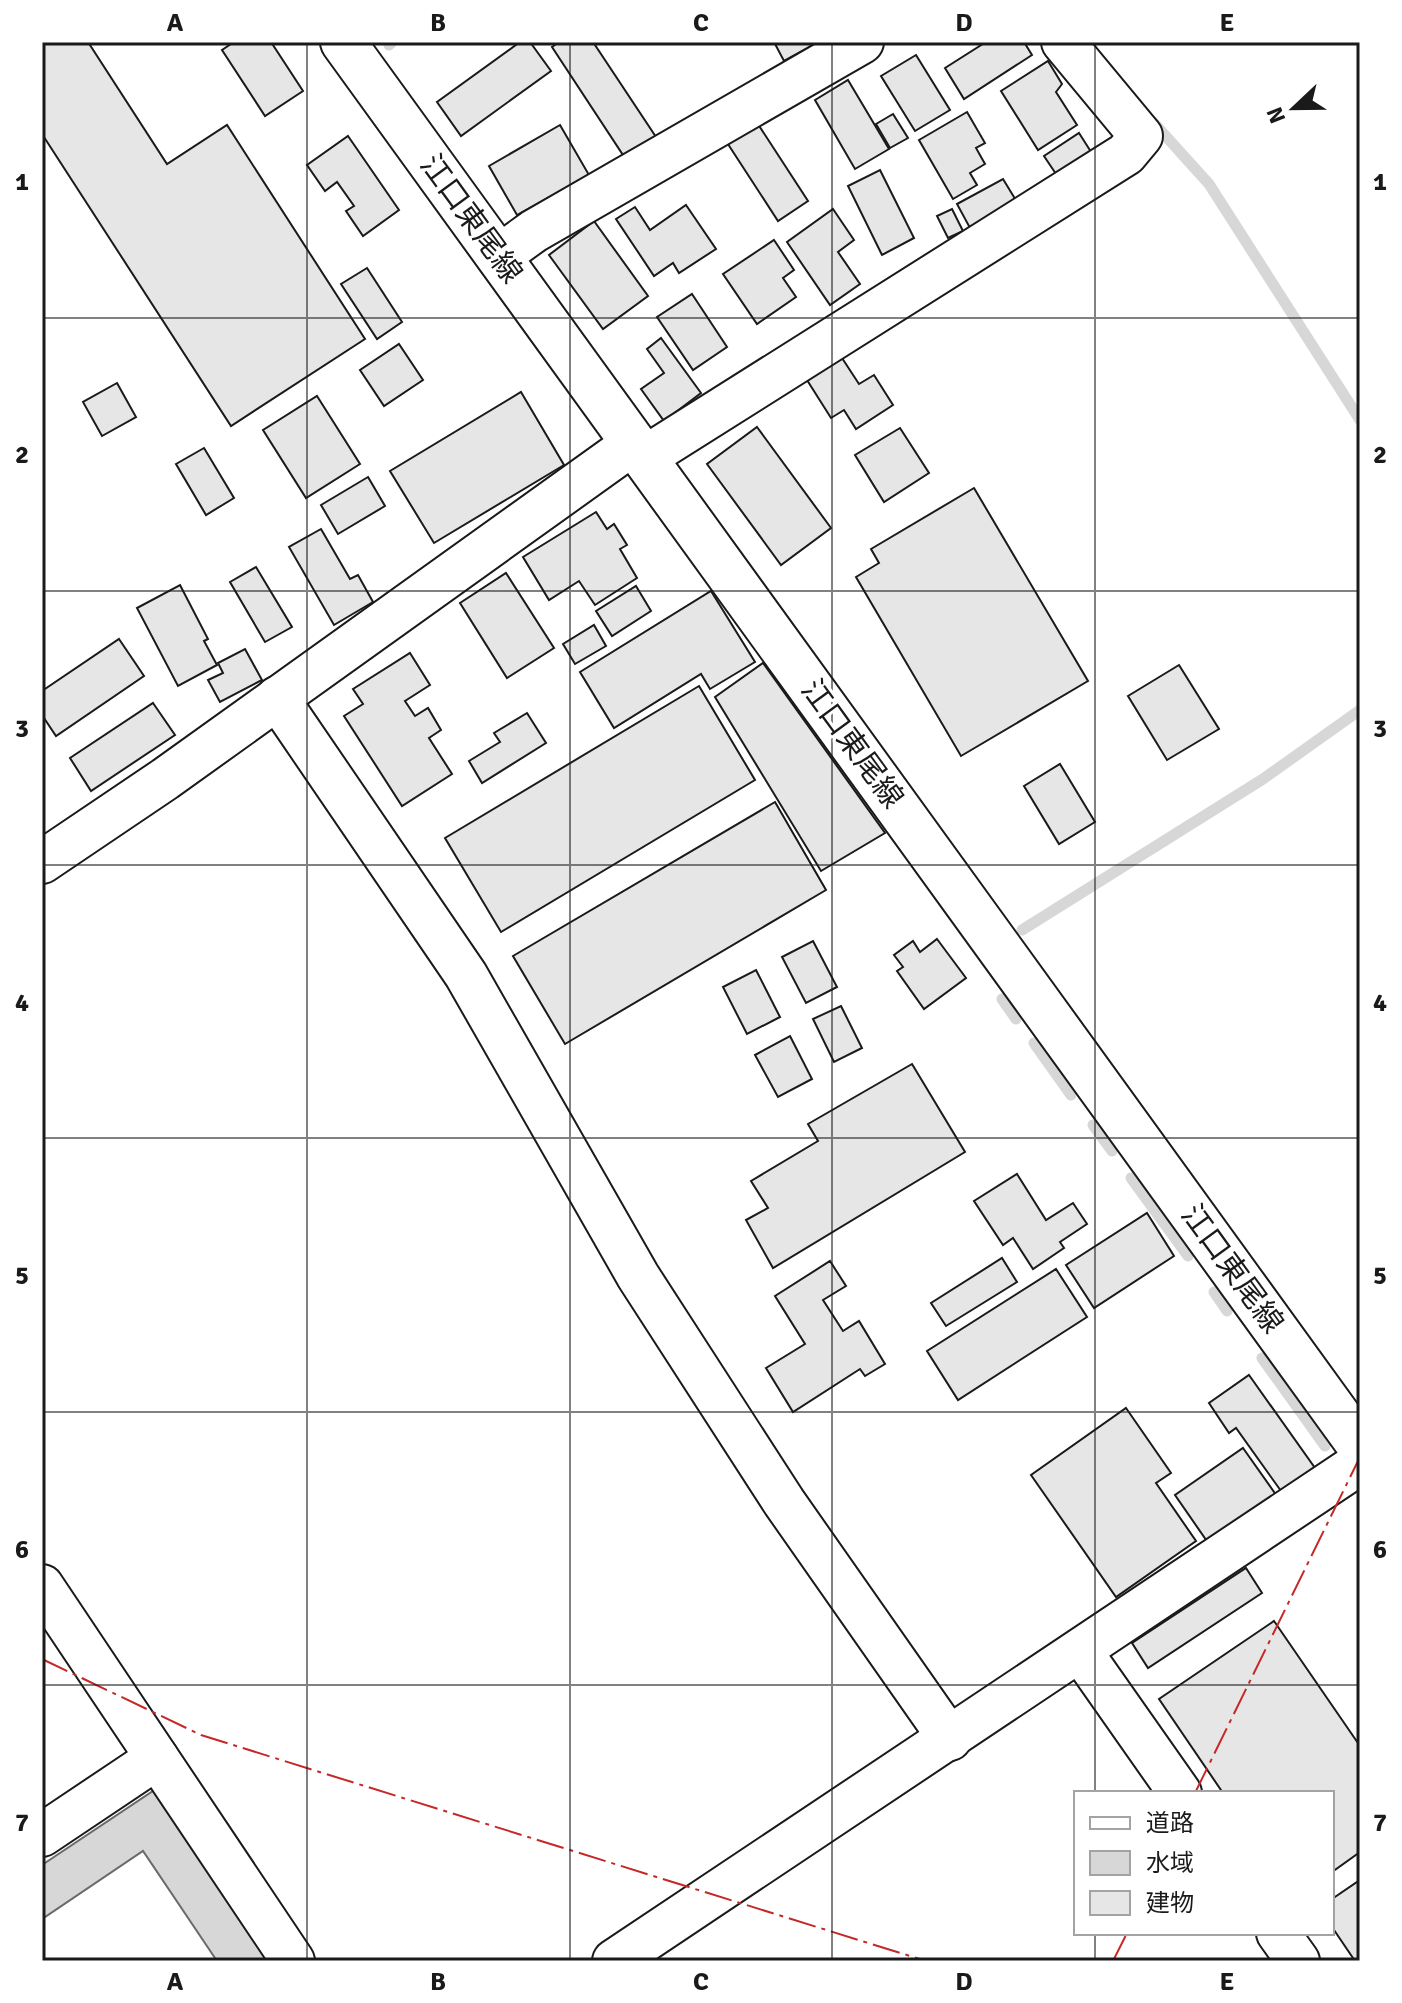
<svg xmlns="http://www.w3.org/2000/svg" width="1402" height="2003" font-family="Signika,'Noto Sans JP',sans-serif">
  <rect width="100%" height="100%" fill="#fff"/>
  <path fill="#d7d7d7" stroke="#6a6a6a" stroke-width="2" d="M156 1789 271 1961H217L143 1851 42 1919V1865Z"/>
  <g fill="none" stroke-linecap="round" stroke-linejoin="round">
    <g stroke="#d7d7d7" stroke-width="11">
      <path d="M389 45 392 42"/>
      <path d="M1153 122 1209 184 1360 420"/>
      <path d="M1022 930 1263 779 1360 710"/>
      <path d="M1002 999 1016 1019"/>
      <path d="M1034 1043 1071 1095"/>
      <path d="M1093 1125 1112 1151"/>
      <path d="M1131 1178 1188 1256"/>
      <path d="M1214 1292 1227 1311"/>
      <path d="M1262 1358 1325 1446"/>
    </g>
  </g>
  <g fill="#e6e6e6" stroke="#1a1a1a" stroke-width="2">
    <path d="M42 42H88L167 164 227 125 365 339 231 426 42 134Z"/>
    <path d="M234 42H271L303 91 265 116 222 50Z"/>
    <path d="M520 42H530L551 71 461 136 437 102Z"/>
    <path d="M559 42H593L656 137 625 158 552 47Z"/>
    <path d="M774 42H819L784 61Z"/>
    <path d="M986 42H1024L1032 55 964 99 945 68Z"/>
    <path d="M916 55 950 110 915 131 881 76Z"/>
    <path d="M1048 61 1062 84 1056 92 1077 125 1038 150 1001 91Z"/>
    <path d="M848 80 889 149 855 169 815 100Z"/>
    <path d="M967 112 985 143 976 148 985 164 970 173 977 185 953 199 919 140Z"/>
    <path d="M893 114 908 138 890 148 876 124Z"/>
    <path d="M756 121 808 201 778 221 726 141Z"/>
    <path d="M560 125 589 175 517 215 489 166Z"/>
    <path d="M1079 133 1093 155 1058 177 1044 156Z"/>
    <path d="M348 136 399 210 363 236 346 211 354 206 337 182 325 191 307 165Z"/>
    <path d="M880 170 914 238 882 255 848 186Z"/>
    <path d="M1003 179 1017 202 970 228 957 204Z"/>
    <path d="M686 205 716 249 679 273 673 263 654 276 616 219 635 207 650 230Z"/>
    <path d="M833 209 854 240 838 252 860 284 830 305 787 242Z"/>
    <path d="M952 209 963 231 948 238 937 216Z"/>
    <path d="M594 221 648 296 603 329 549 255Z"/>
    <path d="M774 240 794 270 783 278 796 297 757 324 723 274Z"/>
    <path d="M367 268 402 322 377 339 341 284Z"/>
    <path d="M692 294 727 347 693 370 657 317Z"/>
    <path d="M661 338 701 393 664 421 641 389 664 373 647 349Z"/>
    <path d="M399 344 423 380 384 406 360 370Z"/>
    <path d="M842 358 859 384 874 375 893 405 856 429 844 410 831 418 807 380Z"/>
    <path d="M117 383 136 417 102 436 83 402Z"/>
    <path d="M521 392 564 465 434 543 390 471Z"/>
    <path d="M317 396 360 464 306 498 263 430Z"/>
    <path d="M757 427 831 528 781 565 707 464Z"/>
    <path d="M900 428 929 473 884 502 855 455Z"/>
    <path d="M204 448 234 498 206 515 176 464Z"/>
    <path d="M368 477 385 506 338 534 321 505Z"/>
    <path d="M974 488 1088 681 961 756 856 577 879 563 871 549Z"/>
    <path d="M596 512 607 529 614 524 627 545 620 549 637 578 595 605 579 581 549 600 523 557Z"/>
    <path d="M321 529 350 579 358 575 373 602 334 625 289 547Z"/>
    <path d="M256 567 292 627 265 642 230 582Z"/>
    <path d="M506 573 554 648 507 678 460 603Z"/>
    <path d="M180 585 208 639 204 641 217 665 178 686 137 608Z"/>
    <path d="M636 586 651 611 612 636 596 611Z"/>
    <path d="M711 591 755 662 710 689 701 674 614 728 580 672Z"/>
    <path d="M594 625 606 646 575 664 563 644Z"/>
    <path d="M119 639 144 676 56 736 42 715V691Z"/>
    <path d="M245 649 262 680 220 702 208 680 223 673 218 663Z"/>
    <path d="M410 653 430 685 405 701 415 716 428 708 441 730 429 738 452 774 402 806 344 716 363 704 353 689Z"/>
    <path d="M763 663 885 833 821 871 715 697Z"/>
    <path d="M1179 665 1219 729 1167 760 1128 696Z"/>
    <path d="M699 686 755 780 501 932 445 838Z"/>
    <path d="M153 703 175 735 91 791 70 758Z"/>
    <path d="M527 713 546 743 482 783 469 761 500 742 494 733Z"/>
    <path d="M1060 764 1095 822 1059 844 1024 786Z"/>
    <path d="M775 802 826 890 565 1044 513 956Z"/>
    <path d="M937 939 966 978 924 1009 897 971 903 967 894 955 913 941 920 952Z"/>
    <path d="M813 941 837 987 806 1003 782 957Z"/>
    <path d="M756 970 780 1017 747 1034 723 987Z"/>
    <path d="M841 1006 862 1048 834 1062 813 1019Z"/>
    <path d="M790 1036 812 1079 778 1097 755 1055Z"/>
    <path d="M912 1064 965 1152 773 1268 746 1220 768 1208 751 1181 818 1141 808 1124Z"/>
    <path d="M1017 1174 1046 1220 1073 1203 1087 1224 1060 1242 1064 1248 1033 1269 1013 1238 1003 1245 974 1201Z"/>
    <path d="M1147 1213 1174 1256 1094 1308 1066 1265Z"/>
    <path d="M1002 1258 1017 1282 946 1326 931 1303Z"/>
    <path d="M830 1261 846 1286 823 1300 843 1331 859 1321 885 1364 865 1376 860 1369 793 1412 766 1368 805 1344 775 1296Z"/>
    <path d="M1056 1269 1087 1317 958 1400 927 1351Z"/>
    <path d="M1249 1375 1315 1468 1281 1491 1236 1428 1229 1433 1209 1403Z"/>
    <path d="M1126 1408 1171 1473 1156 1483 1196 1541 1116 1597 1031 1475Z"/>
    <path d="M1243 1448 1279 1499 1211 1547 1175 1495Z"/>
    <path d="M1246 1568 1262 1593 1148 1668 1132 1643Z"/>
    <path d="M1274 1621 1360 1746V1852L1332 1872V1793H1223L1159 1699Z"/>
    <path d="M1360 1880V1961H1355L1332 1927V1899Z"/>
  </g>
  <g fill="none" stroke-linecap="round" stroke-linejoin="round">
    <g stroke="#1a1a1a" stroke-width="46">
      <g id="minor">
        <path d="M498 257 534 231 862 42"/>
        <path d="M644 458 1126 154 1141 136 1063 42"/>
        <path d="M277 698 466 975 638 1276 784 1502 950 1739"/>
        <path d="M42 862 165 779 634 443"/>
        <path d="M42 1586 293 1961"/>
        <path d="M1081 1652 1180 1793"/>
        <path d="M42 1835 157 1758"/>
        <path d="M1278 1933 1298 1961"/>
        <path d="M614 1961 1360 1463"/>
      </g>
    </g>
    <g stroke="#1a1a1a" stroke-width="48">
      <path id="major" d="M343 42 1360 1446"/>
    </g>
    <use href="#minor" stroke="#fff" stroke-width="42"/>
    <use href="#major" stroke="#fff" stroke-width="44"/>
    <g stroke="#c62828" stroke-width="2" stroke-dasharray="28 6 4 6" stroke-linecap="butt">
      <path d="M42 1659 201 1735 926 1961"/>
      <path d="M1195 1793 1360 1457"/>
      <path d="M1113 1961 1127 1933"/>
    </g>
  </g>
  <path fill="none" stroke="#1a1a1a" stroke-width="2" stroke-opacity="0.55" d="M307 42V1961M570 42V1961M832 42V1961M1095 42V1793M42 318H1360M42 591H1360M42 865H1360M42 1138H1360M42 1412H1360M42 1685H1360M1095 1933V1961"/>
  <g text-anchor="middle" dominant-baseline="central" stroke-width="6" stroke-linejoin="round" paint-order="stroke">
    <g font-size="30" fill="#1a1a1a" stroke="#fff">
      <text transform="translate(471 219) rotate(54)">江口東尾線</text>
      <text transform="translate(852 744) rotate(54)">江口東尾線</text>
      <text transform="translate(1232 1269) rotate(54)">江口東尾線</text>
    </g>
  </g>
  <rect width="1402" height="2003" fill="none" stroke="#ffffff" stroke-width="88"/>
  <rect x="1074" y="1791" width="260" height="144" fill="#ffffff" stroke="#a3a3a3" stroke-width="2"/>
  <rect x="1090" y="1817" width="40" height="12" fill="#ffffff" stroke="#a3a3a3" stroke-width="2"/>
  <text x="1146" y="1831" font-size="24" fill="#1a1a1a">道路</text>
  <rect x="1090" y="1851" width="40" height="24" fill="#d7d7d7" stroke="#a3a3a3" stroke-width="2"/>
  <text x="1146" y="1871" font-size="24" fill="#1a1a1a">水域</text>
  <rect x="1090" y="1891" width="40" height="24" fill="#e6e6e6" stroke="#a3a3a3" stroke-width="2"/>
  <text x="1146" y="1911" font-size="24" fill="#1a1a1a">建物</text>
  <g transform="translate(1294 108) rotate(248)" stroke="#ffffff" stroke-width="6" paint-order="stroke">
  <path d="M0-6L14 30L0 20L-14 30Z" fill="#1a1a1a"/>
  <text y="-12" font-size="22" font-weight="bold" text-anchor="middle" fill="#1a1a1a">N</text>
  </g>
  <rect x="44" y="44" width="1314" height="1915" fill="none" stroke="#1a1a1a" stroke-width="3"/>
  <g font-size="26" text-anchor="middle" font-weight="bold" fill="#1a1a1a">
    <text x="175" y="31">A</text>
    <text x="438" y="31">B</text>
    <text x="701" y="31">C</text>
    <text x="964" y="31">D</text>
    <text x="1227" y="31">E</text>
    <text x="22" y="190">1</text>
    <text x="1380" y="190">1</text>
    <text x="22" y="463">2</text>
    <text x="1380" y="463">2</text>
    <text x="22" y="737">3</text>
    <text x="1380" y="737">3</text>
    <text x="22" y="1011">4</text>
    <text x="1380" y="1011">4</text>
    <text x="22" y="1284">5</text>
    <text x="1380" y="1284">5</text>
    <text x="22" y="1558">6</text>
    <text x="1380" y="1558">6</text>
    <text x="22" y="1831">7</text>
    <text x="1380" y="1831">7</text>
    <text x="175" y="1990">A</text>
    <text x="438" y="1990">B</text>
    <text x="701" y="1990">C</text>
    <text x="964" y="1990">D</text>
    <text x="1227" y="1990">E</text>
  </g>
</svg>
